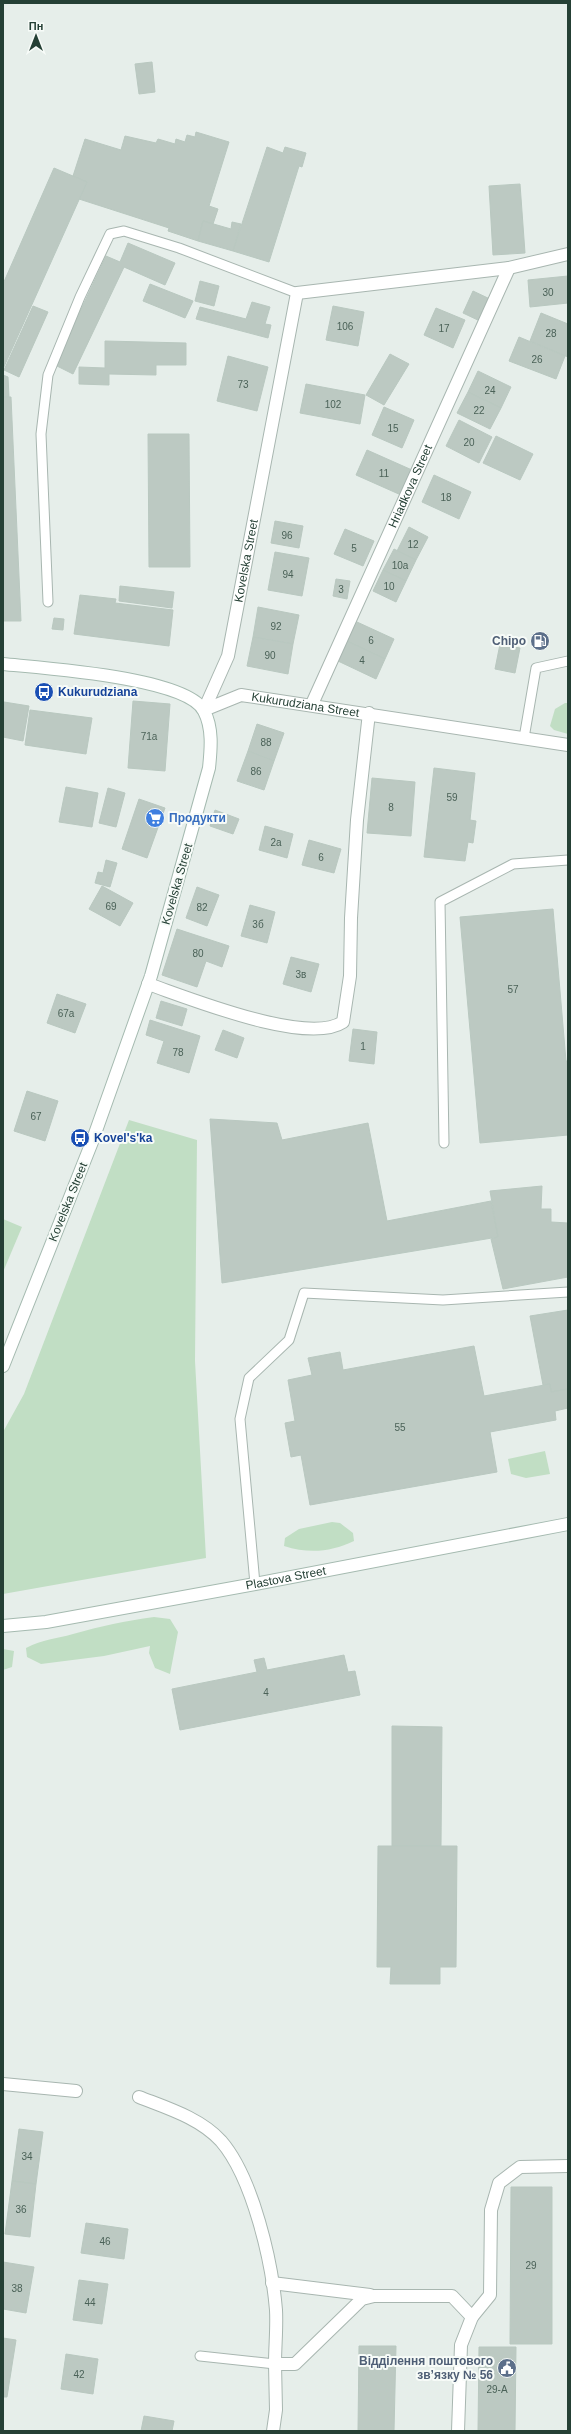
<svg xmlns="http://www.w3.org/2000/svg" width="571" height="2434" font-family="Arial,sans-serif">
  <rect width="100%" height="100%" fill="#e6eeea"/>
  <g fill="#c1dec4">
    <path d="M565 703H568V734L554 730 550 726 555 709Z"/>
    <path d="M129 1120 197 1140 195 1361 206 1558 3 1594V1432L24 1394Z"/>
    <path d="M3 1219 22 1227 3 1272Z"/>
    <path d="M545 1451 550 1474 526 1478 511 1474 508 1459Z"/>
    <path d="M332 1522 340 1523 353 1533 354 1541C331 1552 309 1554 284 1546L285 1538 299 1529Z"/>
    <path d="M154 1617 170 1619 178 1632 170 1674 155 1668 149 1653 150 1646 104 1656 41 1664 27 1657 26 1648C43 1639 56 1639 73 1634 101 1626 125 1621 154 1617Z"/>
    <path d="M3 1649 14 1651 12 1667 3 1670Z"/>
  </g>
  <g fill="#bcc9c2" stroke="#b9c8c0">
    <path d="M152 62 155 92 139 94 135 64Z"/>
    <path d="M196 132 229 142 209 206 218 209 213 224 203 221 198 241 168 231 169 228 79 199 87 182 73 176 85 139 121 150 125 136 156 143 158 139 175 144 176 139 185 142 187 135 195 137Z"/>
    <path d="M267 147 283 153 285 147 306 153 302 167 299 166 269 262 233 251Z"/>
    <path d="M54 168 87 182 3 369V284Z"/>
    <path d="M520 184 525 253 493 255 489 186Z"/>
    <path d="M203 221 231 229 232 222 241 224 233 251 198 241Z"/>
    <path d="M128 243 175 263 165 285 124 267 73 374 55 365 106 256 120 262Z"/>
    <path d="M568 276V303L530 307 528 280Z"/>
    <path d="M200 281 219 286 214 306 195 301Z"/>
    <path d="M150 284 193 301 185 318 143 301Z"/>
    <path d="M473 291 492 300 482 322 463 313Z"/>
    <path d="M252 302 270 307 265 324 271 325 268 338 196 319 200 307 246 319Z"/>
    <path d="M33 306 48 312 19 377 4 370Z"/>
    <path d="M333 306 364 312 358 346 326 340Z"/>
    <path d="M436 308 465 320 453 348 424 335Z"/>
    <path d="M541 313 568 324V357L530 341Z"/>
    <path d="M519 337 565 356 556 379 509 361Z"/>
    <path d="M105 341 186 343V365H156V375L109 374V385L79 384V367L105 368Z"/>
    <path d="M390 354 409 364 384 405 366 395Z"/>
    <path d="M228 356 268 367 257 411 217 401Z"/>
    <path d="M478 371 511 387 501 408 468 392Z"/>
    <path d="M3 375 8 377 9 397H3Z"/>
    <path d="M306 384 365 395 360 424 300 413Z"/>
    <path d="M468 392 501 408 490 429 457 413Z"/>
    <path d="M3 397H11L21 621H3Z"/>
    <path d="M384 407 414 420 402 448 372 435Z"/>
    <path d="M459 420 492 437 479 463 446 446Z"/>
    <path d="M148 434H189L190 567H149Z"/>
    <path d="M496 436 533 454 520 480 483 463Z"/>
    <path d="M367 450 412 470 401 495 356 475Z"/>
    <path d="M434 475 471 492 459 519 422 502Z"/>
    <path d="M275 521 303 526 299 548 271 543Z"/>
    <path d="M409 527 428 537 416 560 397 551Z"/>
    <path d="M345 529 374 541 363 566 334 554Z"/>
    <path d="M394 549 416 560 406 581 383 570Z"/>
    <path d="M275 552 309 558 302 596 268 590Z"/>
    <path d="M383 570 406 581 396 602 373 591Z"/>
    <path d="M336 579 350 581 347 599 333 596Z"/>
    <path d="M120 586 174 592 172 608 119 601Z"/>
    <path d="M80 595 116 599 115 603 173 610 169 646 74 634Z"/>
    <path d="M258 607 299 615 293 644 253 637Z"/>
    <path d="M54 618 64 619 63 630 52 629Z"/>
    <path d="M357 622 394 639 385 659 347 641Z"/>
    <path d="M253 637 293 644 288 674 247 666Z"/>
    <path d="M347 641 385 659 376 679 338 661Z"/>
    <path d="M500 644 520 648 515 673 495 669Z"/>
    <path d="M133 701 170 704 165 771 128 768Z"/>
    <path d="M4 702 29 706 23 741 3 737Z"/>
    <path d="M30 710 92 718 86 754 25 745Z"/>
    <path d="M257 724 284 733 274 761 248 751Z"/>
    <path d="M248 751 274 761 264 790 237 781Z"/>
    <path d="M434 768 475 773 470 820 476 821 473 843 468 842 465 861 424 857Z"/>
    <path d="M372 778 415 782 411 836 367 833Z"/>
    <path d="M66 787 98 793 92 827 59 822Z"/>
    <path d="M108 788 125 793 116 827 99 823Z"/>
    <path d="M139 799 165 808 147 858 122 849Z"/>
    <path d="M215 810 239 819 233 834 210 826Z"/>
    <path d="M265 826 293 834 287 858 259 850Z"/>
    <path d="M309 840 341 849 334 873 302 865Z"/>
    <path d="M106 860 117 863 110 887 95 883 98 872 103 873Z"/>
    <path d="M102 886 133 903 120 926 89 909Z"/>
    <path d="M197 887 219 895 207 926 186 918Z"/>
    <path d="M250 905 275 912 267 943 241 936Z"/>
    <path d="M553 909 566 1061H568V1135L480 1143 460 917Z"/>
    <path d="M177 929 229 946 222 967 206 961 197 987 162 975Z"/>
    <path d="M291 957 319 964 311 992 283 984Z"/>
    <path d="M57 994 86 1004 75 1033 47 1023Z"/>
    <path d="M161 1001 187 1009 182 1026 156 1018Z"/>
    <path d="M150 1020 200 1036 189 1073 157 1063 164 1041 146 1035Z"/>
    <path d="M353 1029 377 1032 374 1064 349 1061Z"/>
    <path d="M223 1030 244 1038 237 1058 215 1050Z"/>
    <path d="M27 1091 58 1101 45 1141 14 1131Z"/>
    <path d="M210 1119 277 1123 282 1140 368 1123 387 1221 491 1201 498 1237 222 1283Z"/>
    <path d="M542 1186 541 1209H551V1222L568 1223V1277L503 1289 491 1239 498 1237 490 1191Z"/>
    <path d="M568 1310V1389L551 1392 550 1384 543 1385 530 1316Z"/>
    <path d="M474 1346 484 1396 550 1384 551 1392 568 1389V1408L555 1411 556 1420 490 1432 497 1472 310 1505 301 1455 291 1457 285 1423 295 1421 288 1380 312 1375 308 1358 340 1352 343 1370Z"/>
    <path d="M344 1655 348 1672 355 1671 360 1695 180 1730 172 1689 257 1672 254 1660 264 1658 267 1670Z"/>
    <path d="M392 1726 442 1727 441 1846H392Z"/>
    <path d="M378 1846H457L456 1967H440V1984H390L391 1967H377Z"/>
    <path d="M19 2129 43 2132 36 2184 12 2181Z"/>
    <path d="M12 2181 36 2184 30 2237 5 2234Z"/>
    <path d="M511 2187H552V2344H510Z"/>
    <path d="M86 2223 128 2229 124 2259 81 2253Z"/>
    <path d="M3 2262 34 2267 26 2313 3 2309Z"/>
    <path d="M79 2280 108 2284 102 2324 73 2320Z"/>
    <path d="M3 2338 16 2340 7 2397H3Z"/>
    <path d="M359 2346H396L394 2431H358Z"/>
    <path d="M479 2347H516L515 2431H478Z"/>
    <path d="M66 2354 98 2359 93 2394 61 2389Z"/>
    <path d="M144 2416 174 2421 172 2431H141Z"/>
  </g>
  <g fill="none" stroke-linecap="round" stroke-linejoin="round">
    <g stroke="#a8b6b0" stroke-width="11">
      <g id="service">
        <path d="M48 602 41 434 48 375 80 297 110 234 124 231 179 248 297 293"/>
        <path d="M524 738 536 668 568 661"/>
        <path d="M444 1143 440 902 513 864 568 860"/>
        <path d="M255 1584 240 1419 249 1378 289 1340 304 1293 443 1300 568 1292"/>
        <path d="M200 2356 275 2364"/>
      </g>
    </g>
    <g stroke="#a8b6b0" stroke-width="14">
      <g id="minor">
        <path id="s1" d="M312 704 509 268"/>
        <path id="s2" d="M204 710 228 656 297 293 509 268 568 254"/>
        <path id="s3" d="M204 710 241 695 568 745"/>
        <path d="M148 984C189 998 307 1046 343 1022L350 976 351 918 357 820 369 713"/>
        <path d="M3 2084 76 2091"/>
        <path d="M139 2097C167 2108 200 2118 221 2141 253 2178 272 2262 276 2310 277 2328 275 2346 275 2364"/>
        <path d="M272 2283 370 2295"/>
        <path d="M273 2431 276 2410 275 2364H295L362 2299 374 2296H452L472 2317"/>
        <path d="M458 2431 461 2345 472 2317 490 2295 491 2210 499 2183 520 2167 568 2166"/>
      </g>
    </g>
    <g stroke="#a5bab0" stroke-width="14">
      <g id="secondary">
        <path d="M3 664C41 668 187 677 204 711 213 728 211 749 209 768L151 976 92 1142 3 1366"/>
        <path id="s4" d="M3 1626 46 1622 255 1584 568 1524"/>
      </g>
    </g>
    <use href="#service" stroke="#fff" stroke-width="9"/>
    <use href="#minor" stroke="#fff" stroke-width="12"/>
    <use href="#secondary" stroke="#fff" stroke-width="12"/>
  </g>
  <defs>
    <g id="fuel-disc" transform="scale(1)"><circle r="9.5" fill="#5c6f8a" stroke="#f7fbf8"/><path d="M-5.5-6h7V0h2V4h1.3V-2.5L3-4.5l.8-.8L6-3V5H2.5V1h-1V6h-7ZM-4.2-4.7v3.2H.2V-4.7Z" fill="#fff"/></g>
    <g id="bus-disc" transform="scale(1)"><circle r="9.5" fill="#1a4fb4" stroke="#f7fbf8"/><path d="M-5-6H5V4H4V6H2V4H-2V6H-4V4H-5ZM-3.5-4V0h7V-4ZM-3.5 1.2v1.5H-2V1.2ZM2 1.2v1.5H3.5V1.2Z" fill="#fff"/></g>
    <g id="supermarket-disc" transform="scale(1)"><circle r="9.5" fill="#3f7fe0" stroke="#f7fbf8"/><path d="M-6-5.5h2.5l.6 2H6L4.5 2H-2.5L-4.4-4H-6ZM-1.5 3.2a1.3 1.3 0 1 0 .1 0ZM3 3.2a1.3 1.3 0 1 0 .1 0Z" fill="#fff"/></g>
    <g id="civic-disc" transform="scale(1)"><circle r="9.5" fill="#5c6f8a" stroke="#f7fbf8"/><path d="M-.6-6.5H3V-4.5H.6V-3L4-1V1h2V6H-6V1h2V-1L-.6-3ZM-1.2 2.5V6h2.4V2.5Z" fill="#fff"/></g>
  </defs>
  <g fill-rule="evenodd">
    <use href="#fuel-disc" x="540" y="641"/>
    <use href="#bus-disc" x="44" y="692"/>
    <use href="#supermarket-disc" x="155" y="818"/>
    <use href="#bus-disc" x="80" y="1138"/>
    <use href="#civic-disc" x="507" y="2368"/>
  </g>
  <g text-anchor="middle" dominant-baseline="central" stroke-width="4" stroke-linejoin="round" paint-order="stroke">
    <g font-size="10" fill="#4b6258">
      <text x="548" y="292">30</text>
      <text x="345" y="326">106</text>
      <text x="444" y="328">17</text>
      <text x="551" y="333">28</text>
      <text x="537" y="359">26</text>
      <text x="243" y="384">73</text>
      <text x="490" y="390">24</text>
      <text x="333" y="404">102</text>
      <text x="479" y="410">22</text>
      <text x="393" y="428">15</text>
      <text x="469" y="442">20</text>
      <text x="384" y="473">11</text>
      <text x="446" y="497">18</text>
      <text x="287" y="535">96</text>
      <text x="413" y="544">12</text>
      <text x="354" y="548">5</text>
      <text x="400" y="565">10а</text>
      <text x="288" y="574">94</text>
      <text x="389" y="586">10</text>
      <text x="341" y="589">3</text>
      <text x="276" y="626">92</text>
      <text x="371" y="640">6</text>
      <text x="270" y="655">90</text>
      <text x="362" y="660">4</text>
      <text x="149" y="736">71а</text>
      <text x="266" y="742">88</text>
      <text x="256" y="771">86</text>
      <text x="452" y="797">59</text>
      <text x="391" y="807">8</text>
      <text x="276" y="842">2а</text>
      <text x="321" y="857">6</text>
      <text x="111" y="906">69</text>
      <text x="202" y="907">82</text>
      <text x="258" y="924">3б</text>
      <text x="198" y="953">80</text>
      <text x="301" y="974">3в</text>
      <text x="513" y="989">57</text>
      <text x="66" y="1013">67а</text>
      <text x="363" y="1046">1</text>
      <text x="178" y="1052">78</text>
      <text x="36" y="1116">67</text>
      <text x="400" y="1427">55</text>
      <text x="266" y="1692">4</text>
      <text x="27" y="2156">34</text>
      <text x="21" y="2209">36</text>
      <text x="105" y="2241">46</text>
      <text x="531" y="2265">29</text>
      <text x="17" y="2288">38</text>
      <text x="90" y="2302">44</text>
      <text x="79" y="2374">42</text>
      <text x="497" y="2389">29-А</text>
    </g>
    <g font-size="12" fill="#254035" stroke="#f7fbf8">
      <text stroke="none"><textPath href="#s1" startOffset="239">Hriadkova Street</textPath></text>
      <text stroke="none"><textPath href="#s2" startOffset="156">Kovelska Street</textPath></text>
      <text stroke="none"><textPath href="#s3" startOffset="105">Kukurudziana Street</textPath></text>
      <text transform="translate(177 884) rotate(-74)">Kovelska Street</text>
      <text transform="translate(68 1202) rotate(-68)">Kovelska Street</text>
      <text stroke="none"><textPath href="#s4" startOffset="287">Plastova Street</textPath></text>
    </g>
    <g font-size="12" font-weight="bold" fill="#4e5e75" stroke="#f7fbf8" text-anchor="end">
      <text x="526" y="641">Chipo</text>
      <text x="493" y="2361">Відділення поштового<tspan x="493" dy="14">зв’язку № 56</tspan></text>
    </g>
    <g font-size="12" font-weight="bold" fill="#164399" stroke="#f7fbf8" text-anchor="start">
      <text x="58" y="692">Kukurudziana</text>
      <text x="94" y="1138">Kovel's'ka</text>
    </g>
    <g font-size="12" font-weight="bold" fill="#366cbe" stroke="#f7fbf8" text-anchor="start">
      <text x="169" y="818">Продукти</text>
    </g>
  </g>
  <rect width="571" height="2434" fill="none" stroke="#254035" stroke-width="8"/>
  <g transform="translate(36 36)" stroke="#f7fbf8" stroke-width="3" paint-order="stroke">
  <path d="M0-3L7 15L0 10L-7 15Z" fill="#254035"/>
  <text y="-6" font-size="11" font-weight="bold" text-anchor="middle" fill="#254035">Пн</text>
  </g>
</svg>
